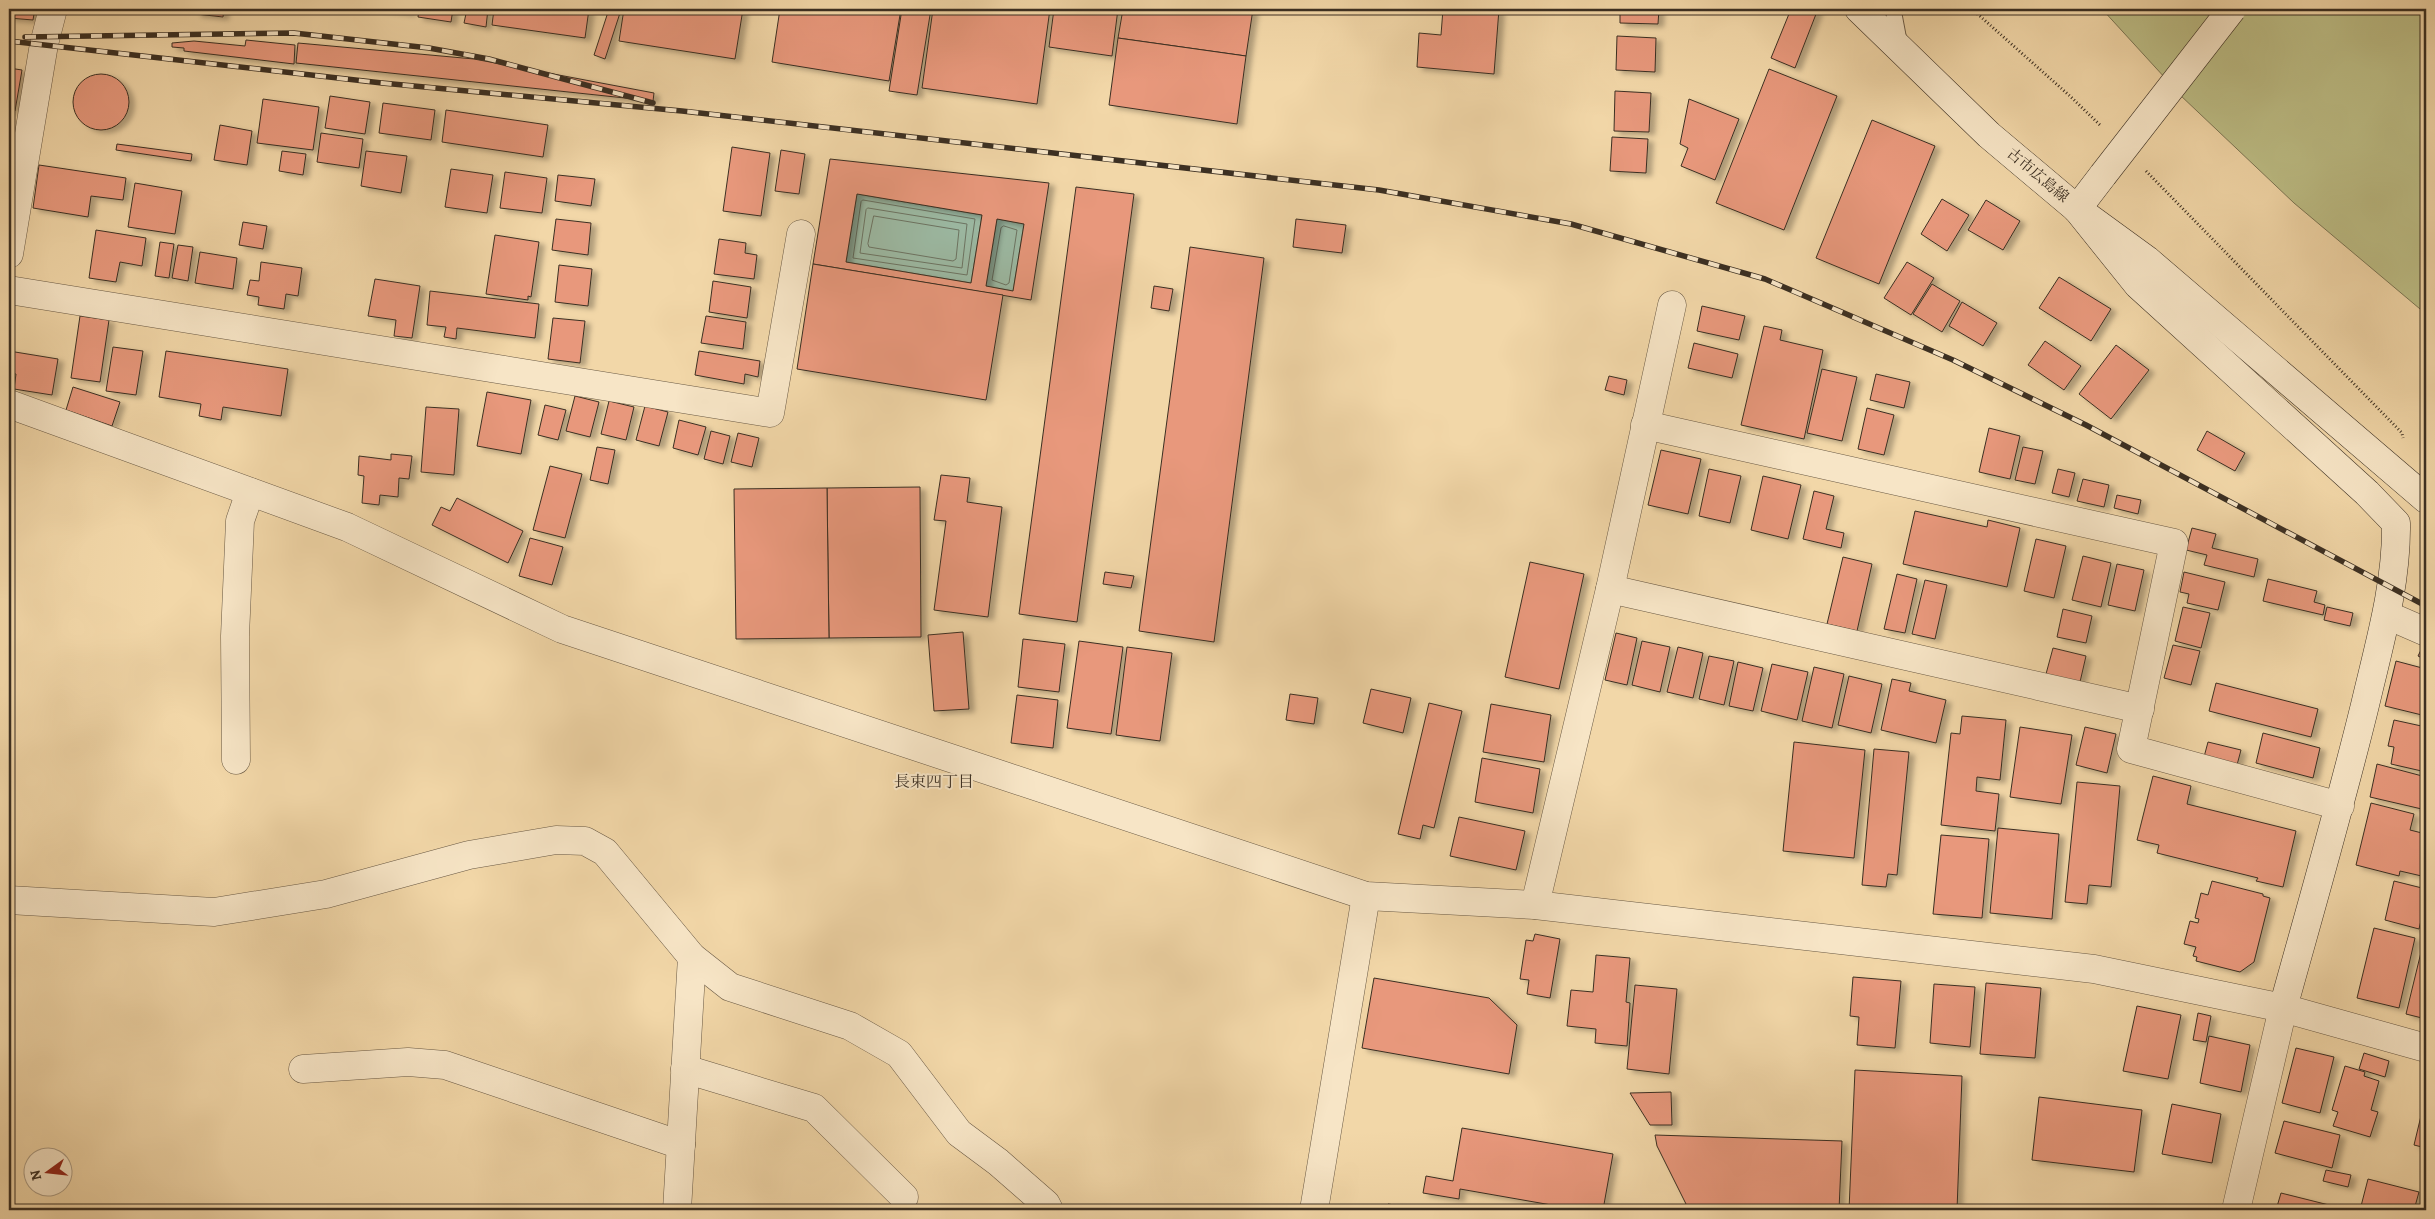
<svg xmlns="http://www.w3.org/2000/svg" width="2435" height="1219" font-family="Alegreya,'Noto Serif JP',serif">
  <defs>
    <filter id="shadow"><feDropShadow dx="5.5" dy="3" stdDeviation="2.5" flood-color="#0004"/></filter>
  </defs>
  <rect width="100%" height="100%" fill="#f2d7a8"/>
  <filter id="stains"><feTurbulence type="fractalNoise" baseFrequency=".004" numOctaves="4"/><feColorMatrix values="0 0 0 0 .2 0 0 0 0 .09 0 0 0 0 .02 0 0 0 .5 -.17"/></filter>
  <radialGradient id="worn" r=".72"><stop offset=".6" stop-color="#630" stop-opacity="0"/><stop offset="1" stop-color="#630" stop-opacity=".3"/></radialGradient>
  <g fill="#bdbe86" stroke="#7c7654">
    <path d="M2102 9H2220L2166 79Z"/>
    <path d="M2244 9H2417L2426 17V314L2294 203 2179 94Z"/>
  </g>
  <g fill="#9cbaa4" stroke="#758270">
    <path d="M857 194 982 215 971 283 846 262Z"/>
    <path d="M997 219 1024 224 1013 291 986 286Z"/>
  </g>
  <g fill="none" stroke-linecap="round" stroke-linejoin="round">
    <g stroke="#6c7463" stroke-width="1">
      <path d="M863 200 975 219 967 275 853 258 861 202Z"/>
      <path d="M868 208 967 224 962 268 860 253 866 210Z"/>
      <path d="M874 216 959 230 956 259 953 261 869 247 868 244Z"/>
      <path d="M1004 226 1017 230 1009 283 1006 285 992 280 1001 228Z"/>
    </g>
  </g>
  <g fill="#e8987b" stroke="#3b2f22" fill-rule="evenodd" filter="url(#shadow)">
    <path d="M9 9H36V14H34L33 20 9 18Z"/>
    <path d="M196 9H224L223 17 196 14Z"/>
    <path d="M380 9H410V13Z"/>
    <path d="M419 9H453L451 22 418 17Z"/>
    <path d="M467 9H488L486 27 464 23Z"/>
    <path d="M494 9H589L585 38 492 25Z"/>
    <path d="M609 9 620 13 605 59 594 55Z"/>
    <path d="M624 9H743L735 59 619 41Z"/>
    <path d="M780 9H901L889 81 772 62Z"/>
    <path d="M902 9H931L917 95 889 91Z"/>
    <path d="M933 9H1050L1037 104 922 88Z"/>
    <path d="M1054 9H1118L1112 56 1049 47Z"/>
    <path d="M1123 9H1253L1246 56 1118 38Z"/>
    <path d="M1443 9H1499L1494 74 1417 67 1419 33 1441 35Z"/>
    <path d="M1620 9H1659L1658 24 1620 23Z"/>
    <path d="M1791 9H1818L1795 68 1771 58Z"/>
    <path d="M1617 36 1656 38 1655 72 1616 70Z"/>
    <path d="M1118 38 1246 56 1237 124 1109 105Z"/>
    <path d="M246 40 295 45 294 64 184 51V48L172 47V43L194 41 245 46Z"/>
    <path d="M298 43 474 59 654 93 653 101 296 63Z"/>
    <path d="M9 68 22 70 15 111 9 110Z"/>
    <path d="M1769 69 1837 96 1784 230 1716 203Z"/>
    <circle cx="101" cy="102" r="28"/>
    <path d="M1615 91 1651 93 1649 132 1614 131Z"/>
    <path d="M330 96 370 102 365 134 325 128Z"/>
    <path d="M263 99 319 107 313 150 257 143Z"/>
    <path d="M1689 99 1739 119 1715 180 1681 166 1688 148 1680 144Z"/>
    <path d="M383 103 435 110 431 140 379 133Z"/>
    <path d="M446 110 548 125 543 157 442 142Z"/>
    <path d="M1872 120 1935 146 1879 284 1816 258Z"/>
    <path d="M220 125 252 131 247 165 214 160Z"/>
    <path d="M321 133 363 139 359 168 317 162Z"/>
    <path d="M1612 137 1648 139 1646 173 1610 171Z"/>
    <path d="M117 144 192 154 191 161 116 150Z"/>
    <path d="M732 147 770 153 761 216 723 211Z"/>
    <path d="M781 150 805 154 799 194 775 191Z"/>
    <path d="M282 151 306 154 303 175 279 171Z"/>
    <path d="M366 151 407 156 401 193 361 186Z"/>
    <path d="M830 159 1049 183 1031 300 813 264ZM857 194 982 215 971 283 846 262ZM997 219 1024 224 1013 291 986 286Z"/>
    <path d="M39 165 126 178 123 200 91 196 88 217 33 208Z"/>
    <path d="M451 169 493 175 487 213 445 207Z"/>
    <path d="M505 172 547 178 542 213 500 208Z"/>
    <path d="M558 175 595 179 591 206 555 201Z"/>
    <path d="M135 183 182 191 175 234 128 227Z"/>
    <path d="M1076 187 1134 194 1077 622 1019 614Z"/>
    <path d="M1942 199 1969 215 1947 251 1921 234Z"/>
    <path d="M1986 200 2020 221 2003 250 1968 230Z"/>
    <path d="M556 219 591 223 588 255 552 250Z"/>
    <path d="M1296 219 1346 225 1342 253 1293 247Z"/>
    <path d="M243 222 267 226 263 249 239 245Z"/>
    <path d="M96 230 146 238 142 266 120 262 116 282 89 278Z"/>
    <path d="M495 235 539 242 531 297 528 296V300L486 294Z"/>
    <path d="M719 239 746 243 745 253 757 255 754 279 714 274Z"/>
    <path d="M160 242 174 244 169 278 155 276Z"/>
    <path d="M178 245 193 247 188 281 172 278Z"/>
    <path d="M1190 247 1264 258 1214 642 1139 631Z"/>
    <path d="M200 252 237 258 233 289 195 283Z"/>
    <path d="M261 262 302 268 298 296 286 294 284 309 258 305 259 297 247 295 250 280 259 281Z"/>
    <path d="M1907 262 1934 278 1911 315 1884 298Z"/>
    <path d="M813 264 1003 295 986 400 797 369Z"/>
    <path d="M559 265 592 269 588 306 555 302Z"/>
    <path d="M2059 277 2111 309 2091 341 2039 308Z"/>
    <path d="M375 279 420 286 412 338 394 336 396 320 368 316Z"/>
    <path d="M713 281 751 287 747 318 709 312Z"/>
    <path d="M1932 284 1960 301 1942 332 1913 314Z"/>
    <path d="M1154 286 1173 289 1169 311 1151 308Z"/>
    <path d="M430 291 539 304 535 338 457 328 456 339 444 337 446 327 427 325Z"/>
    <path d="M1962 302 1997 323 1983 346 1949 326Z"/>
    <path d="M1702 306 1745 316 1739 340 1697 331Z"/>
    <path d="M80 316 109 320 100 382 71 378Z"/>
    <path d="M706 316 746 322 743 349 701 343Z"/>
    <path d="M553 318 585 321 580 363 548 359Z"/>
    <path d="M1764 326 1782 330 1780 340 1823 350 1804 439 1741 425Z"/>
    <path d="M2045 341 2081 366 2064 390 2028 365Z"/>
    <path d="M1694 343 1738 354 1732 378 1688 368Z"/>
    <path d="M2116 345 2149 370 2111 419 2079 394Z"/>
    <path d="M113 347 143 351 136 395 106 391Z"/>
    <path d="M9 351 58 359 52 395 14 389 16 374 9 373Z"/>
    <path d="M166 351 288 369 281 416 223 407 221 420 199 416 201 404 159 397Z"/>
    <path d="M699 351 760 361 758 377 745 374 744 384 695 375Z"/>
    <path d="M1822 369 1857 377 1842 441 1807 433Z"/>
    <path d="M1876 374 1910 382 1904 408 1870 400Z"/>
    <path d="M1609 376 1627 380 1624 395 1605 390Z"/>
    <path d="M73 387 120 402 112 426 66 410Z"/>
    <path d="M487 392 531 400 521 454 477 446Z"/>
    <path d="M575 396 599 402 590 437 566 431Z"/>
    <path d="M609 401 634 407 626 440 601 434Z"/>
    <path d="M545 405 566 410 558 440 538 435Z"/>
    <path d="M645 406 668 412 659 446 636 440Z"/>
    <path d="M426 407 459 409 454 475 421 472Z"/>
    <path d="M1867 408 1894 415 1884 455 1858 449Z"/>
    <path d="M679 420 706 427 698 455 673 448Z"/>
    <path d="M1989 428 2020 436 2010 479 1979 472Z"/>
    <path d="M711 431 730 436 723 464 704 459Z"/>
    <path d="M2207 431 2245 453 2235 471 2197 450Z"/>
    <path d="M738 433 759 438 752 467 731 462Z"/>
    <path d="M597 447 615 450 608 484 590 480Z"/>
    <path d="M2023 447 2043 451 2035 484 2015 480Z"/>
    <path d="M1661 450 1701 459 1688 514 1648 505Z"/>
    <path d="M391 454 412 456 409 479 399 478 398 497 380 495 379 505 362 503 364 476 358 475 359 456 391 460Z"/>
    <path d="M550 466 582 474 565 538 533 530Z"/>
    <path d="M1709 469 1741 476 1730 523 1699 516Z"/>
    <path d="M2058 469 2075 473 2069 497 2052 493Z"/>
    <path d="M941 475 970 478 967 502 1002 507 988 617 934 610 946 521 934 520Z"/>
    <path d="M1763 476 1801 485 1788 539 1751 530Z"/>
    <path d="M2083 479 2109 485 2104 507 2077 501Z"/>
    <path d="M920 487 921 637 829 638 827 488Z"/>
    <path d="M827 488 829 638 736 639 734 489Z"/>
    <path d="M1814 491 1834 496 1826 529 1844 533 1841 548 1803 539Z"/>
    <path d="M2117 495 2141 500 2138 514 2114 508Z"/>
    <path d="M457 498 523 531 508 563 432 525 441 507 450 511Z"/>
    <path d="M1915 511 1987 527 1988 520 2020 528 2007 587 1903 564Z"/>
    <path d="M2192 528 2216 534 2212 548 2258 559 2254 577 2204 565 2207 555 2186 550Z"/>
    <path d="M530 538 563 547 552 585 519 576Z"/>
    <path d="M2036 539 2066 546 2054 598 2024 591Z"/>
    <path d="M2083 556 2111 563 2101 607 2072 600Z"/>
    <path d="M1843 557 1872 564 1857 631 1827 624Z"/>
    <path d="M1530 562 1584 574 1559 689 1505 677Z"/>
    <path d="M2117 564 2144 570 2135 611 2108 605Z"/>
    <path d="M1105 572 1134 576 1131 588 1103 584Z"/>
    <path d="M2184 572 2225 582 2218 610 2187 603 2189 594 2180 592Z"/>
    <path d="M1897 574 1917 579 1905 633 1884 629Z"/>
    <path d="M2268 579 2317 591 2314 602 2325 605 2323 615 2263 601Z"/>
    <path d="M1925 580 1947 585 1935 639 1912 634Z"/>
    <path d="M2183 607 2210 613 2201 648 2175 641Z"/>
    <path d="M2327 607 2353 613 2350 626 2324 620Z"/>
    <path d="M2063 609 2092 616 2086 643 2057 637Z"/>
    <path d="M963 632 969 709 934 711 928 635Z"/>
    <path d="M1616 633 1637 638 1627 685 1605 680Z"/>
    <path d="M1023 639 1065 644 1059 692 1018 687Z"/>
    <path d="M1079 641 1123 647 1111 734 1067 728Z"/>
    <path d="M1642 641 1670 647 1660 692 1632 685Z"/>
    <path d="M2173 645 2200 651 2191 685 2164 678Z"/>
    <path d="M2423 646 2426 648V660L2418 656Z"/>
    <path d="M1127 647 1172 653 1160 741 1116 735Z"/>
    <path d="M1678 647 1703 653 1693 698 1667 692Z"/>
    <path d="M2053 648 2086 656 2080 682 2046 674Z"/>
    <path d="M1709 656 1734 661 1724 705 1699 699Z"/>
    <path d="M2396 661 2426 669V716L2385 706Z"/>
    <path d="M1738 662 1763 668 1753 711 1729 706Z"/>
    <path d="M1772 664 1808 672 1797 720 1761 711Z"/>
    <path d="M1814 667 1844 674 1832 728 1802 721Z"/>
    <path d="M1849 676 1882 684 1871 733 1838 725Z"/>
    <path d="M1892 679 1911 683 1909 691 1946 700 1936 743 1881 730Z"/>
    <path d="M2216 683 2318 709 2311 737 2209 711Z"/>
    <path d="M1371 689 1411 698 1403 733 1363 723Z"/>
    <path d="M1290 694 1318 698 1314 724 1286 720Z"/>
    <path d="M1017 695 1058 700 1053 748 1011 743Z"/>
    <path d="M1429 703 1462 711 1434 828 1423 825 1420 839 1398 834Z"/>
    <path d="M1491 704 1551 715 1544 762 1483 752Z"/>
    <path d="M1962 716 2006 720 2000 780 1977 777 1976 791 1999 794 1995 831 1941 825 1951 733 1960 734Z"/>
    <path d="M2394 720 2426 727V772L2391 764 2394 747 2388 746Z"/>
    <path d="M2020 727 2072 735 2061 804 2010 797Z"/>
    <path d="M2085 727 2116 734 2107 773 2076 765Z"/>
    <path d="M2263 733 2320 748 2313 778 2256 763Z"/>
    <path d="M1794 742 1865 750 1854 858 1783 851Z"/>
    <path d="M2208 742 2241 750 2237 765 2204 757Z"/>
    <path d="M1874 749 1909 752 1897 875 1888 874 1886 887 1862 885Z"/>
    <path d="M1482 758 1540 769 1533 813 1475 802Z"/>
    <path d="M2377 764 2426 777V810L2370 797Z"/>
    <path d="M2153 776 2191 786 2187 804 2296 831 2283 887 2256 881 2258 878 2157 853 2159 845 2137 840Z"/>
    <path d="M2077 782 2120 786 2111 887 2089 885 2087 904 2065 902Z"/>
    <path d="M2371 803 2414 814 2410 830 2426 834V877L2400 871 2399 876 2356 865Z"/>
    <path d="M1459 817 1525 831 1516 870 1450 856Z"/>
    <path d="M1998 828 2059 834 2052 919 1990 913Z"/>
    <path d="M1941 835 1989 839 1982 918 1933 914Z"/>
    <path d="M2212 881 2263 894V896L2270 898 2254 962 2240 972 2196 961 2197 957 2193 956 2196 947 2184 944 2190 921 2198 923 2199 919 2195 918 2201 893 2208 895Z"/>
    <path d="M2394 881 2426 889V899L2419 929 2385 920Z"/>
    <path d="M2374 928 2415 938 2399 1008 2357 998Z"/>
    <path d="M1535 934 1560 939 1550 998 1527 994 1529 980 1520 979 1526 940 1533 941Z"/>
    <path d="M2423 944 2426 945V1019L2406 1014Z"/>
    <path d="M1596 955 1630 958 1626 1002 1630 1003 1627 1046 1595 1043 1596 1029 1567 1026 1571 990 1593 992Z"/>
    <path d="M1853 977 1901 981 1895 1048 1857 1045 1859 1017 1850 1016Z"/>
    <path d="M1374 978 1489 998 1517 1025 1509 1074 1362 1048Z"/>
    <path d="M1986 983 2041 988 2035 1058 1980 1054Z"/>
    <path d="M1934 984 1975 987 1970 1047 1930 1043Z"/>
    <path d="M1635 985 1677 989 1669 1074 1627 1069Z"/>
    <path d="M2137 1006 2181 1015 2168 1079 2123 1071Z"/>
    <path d="M2198 1013 2211 1016 2206 1042 2193 1040Z"/>
    <path d="M2209 1036 2250 1045 2241 1092 2200 1083Z"/>
    <path d="M2296 1048 2334 1057 2320 1113 2282 1103Z"/>
    <path d="M2364 1053 2389 1061 2385 1077 2359 1069Z"/>
    <path d="M2345 1066 2365 1072 2364 1076 2379 1081 2371 1110 2378 1112 2370 1137 2333 1126 2338 1112 2332 1110Z"/>
    <path d="M1855 1070 1962 1076 1957 1210H1849Z"/>
    <path d="M1671 1092 1672 1125H1650L1630 1093Z"/>
    <path d="M2426 1095V1148L2414 1145Z"/>
    <path d="M2039 1097 2142 1110 2134 1172 2032 1160Z"/>
    <path d="M2172 1104 2221 1114 2212 1163 2162 1154Z"/>
    <path d="M2284 1121 2340 1135 2332 1168 2275 1153Z"/>
    <path d="M1462 1128 1613 1154 1603 1210H1580L1460 1189 1459 1199 1423 1193 1426 1176 1453 1181Z"/>
    <path d="M1655 1135 1842 1141 1839 1210H1689L1657 1146Z"/>
    <path d="M2326 1170 2351 1175 2348 1187 2323 1181Z"/>
    <path d="M2368 1179 2419 1192 2414 1210H2360Z"/>
    <path d="M2281 1193 2341 1208V1210H2276Z"/>
    <path d="M1388 1204 1428 1210H1387Z"/>
  </g>
  <g fill="none" stroke-linecap="round" stroke-linejoin="round">
    <g stroke="#695944" stroke-width="17">
      <path id="lane" d="M1893 9 1900 46"/>
    </g>
    <g stroke="#695944" stroke-width="29">
      <g id="street">
        <path d="M9 254 44 44 53 9"/>
        <path d="M9 290 770 413 801 234"/>
        <path d="M9 404 347 527 562 629 1366 896 1535 905 2094 969 2283 1008 2426 1048"/>
        <path d="M1645 425 2174 543 2131 749 2340 806"/>
        <path d="M1610 589 2140 709"/>
        <path d="M2387 615 2426 632"/>
        <path d="M236 760 235 636 240 521 250 492"/>
        <path d="M9 900 214 912 326 894 469 855 556 840 585 841 605 852 692 957 730 987 850 1026 899 1054 959 1133 998 1162 1046 1204 1049 1210"/>
        <path d="M1535 905 1610 589 1672 305"/>
        <path d="M303 1069 408 1062 445 1065 681 1145"/>
        <path d="M685 1069 814 1108 904 1197"/>
        <path d="M677 1210 692 957"/>
        <path d="M1314 1210 1366 896"/>
        <path d="M2236 1210 2283 1008"/>
      </g>
    </g>
    <g stroke="#3b2f22" stroke-width="29">
      <g id="secondary">
        <path d="M1859 9 1989 135 2077 209 2147 260 2426 499"/>
        <path d="M2077 209 2138 285 2367 493 2396 523C2397 585 2379 645 2365 705 2340 807 2311 907 2283 1008"/>
        <path d="M2077 209 2103 175"/>
      </g>
    </g>
    <g stroke="#3b2f22" stroke-width="3" stroke-dasharray="1 2.5" stroke-linecap="butt">
      <path d="M1972 9 2071 97 2101 126"/>
      <path d="M2146 171 2402 433 2403 438"/>
    </g>
    <use href="#lane" stroke="#f7e5c6" stroke-width="15"/>
    <use href="#street" stroke="#f7e5c6" stroke-width="28"/>
    <use href="#secondary" stroke="#f7e5c6" stroke-width="28"/>
    <g stroke="#3b2f22" stroke-width="5.5">
      <g id="rail">
        <path d="M25 37 294 33 429 48 489 59 653 103"/>
        <path d="M9 41 382 83 682 111 1379 190 1571 224 1765 279 1953 360 2086 425 2426 606"/>
      </g>
    </g>
    <use href="#rail" stroke="#f7e5c6" stroke-width="4" stroke-dasharray="11" stroke-linecap="butt"/>
    <g stroke="#3b2f22" stroke-width="29" stroke-linecap="butt">
      <path id="secondary-bridge" d="M2103 175 2232 9"/>
    </g>
    <use href="#secondary-bridge" stroke="#f7e5c6" stroke-width="28"/>
  </g>
  <g text-anchor="middle" dominant-baseline="central" stroke-width="4" stroke-linejoin="round" paint-order="stroke">
    <g font-size="15" fill="#3b2f22" stroke="#f7e5c6">
      <text transform="translate(2038 175) rotate(40)">古市広島線</text>
    </g>
    <g font-size="16" fill="#3b2f22" stroke="#f7e5c6">
      <text x="934" y="782">長束四丁目</text>
    </g>
  </g>
  <rect width="2435" height="1219" fill="none" stroke="#f2d7a8" stroke-width="30"/>
  <rect x="10" y="10" width="2415" height="1199" fill="none" stroke="#3b2f22" stroke-width="2.5"/>
  <rect x="15" y="15" width="2405" height="1189" fill="none" stroke="#3b2f22"/>
  <g transform="translate(48 1172) rotate(255)"><circle r="24" fill="#f7e5c6" stroke="#ac9c84"/>
  <path d="M0-4L9 19L0 12L-9 19Z" fill="#8f2418"/>
  <text y="-8" font-size="14" font-weight="bold" text-anchor="middle" fill="#3b2f22">N</text>
  </g>
  <rect width="100%" height="100%" filter="url(#stains)"/>
  <rect width="100%" height="100%" fill="url(#worn)"/>
</svg>
